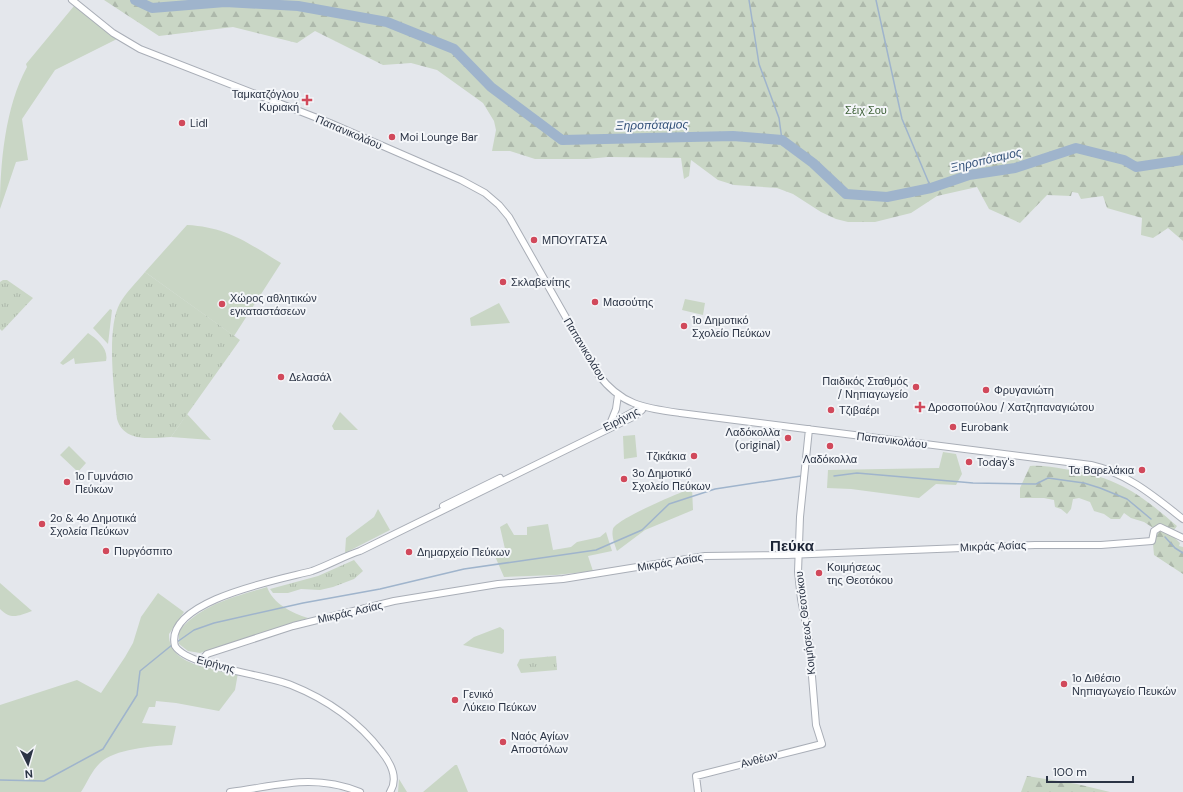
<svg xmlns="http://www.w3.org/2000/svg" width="1183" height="792" viewBox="0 0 1183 792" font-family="'DM Sans',sans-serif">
  <defs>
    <pattern id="forest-firs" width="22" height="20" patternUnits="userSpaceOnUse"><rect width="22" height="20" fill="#c9d6c5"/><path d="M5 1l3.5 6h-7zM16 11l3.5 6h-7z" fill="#adb8ab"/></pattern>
    <pattern id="park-tufts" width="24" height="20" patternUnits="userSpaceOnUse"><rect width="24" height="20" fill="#c9d6c5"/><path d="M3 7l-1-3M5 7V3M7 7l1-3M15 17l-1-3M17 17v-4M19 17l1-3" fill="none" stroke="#adb8ab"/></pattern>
  </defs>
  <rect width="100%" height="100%" fill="#e4e7ec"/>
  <!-- green -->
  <path fill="#c9d6c5" d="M74,6L117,39L55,70L22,119L28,160L16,162L0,209C0,164 5,107 27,67L26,64Z
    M187,225C227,227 248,243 281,263L234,336L145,272Z
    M685,299L705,303L703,315L682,310Z
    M499,303L510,323L471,326L470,318Z
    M110,309L112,310L108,344L93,328Z
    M88,333C97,339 109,349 106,361L75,364L74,358L63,365L60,363Z
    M340,412L358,430H334L332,426Z
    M187,414L211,440L171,437Z
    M635,435L637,457L624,459L623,436Z
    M69,446L86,463L78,472L60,455Z
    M943,452L956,454L962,474L956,485L936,484L919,498L851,489L827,488L828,470L939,468Z
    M692,488L693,510L645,530L617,551C615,545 611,536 613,529C616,519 679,493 692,488Z
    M378,509L390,530L345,553L346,538L374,517Z
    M507,523L514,535H527V527L548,524L553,550L571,547L577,542L600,537L606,532L612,551L588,556L593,571L556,575L504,577L494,554L505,549L500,527Z
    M0,583L32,611C18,616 11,620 0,609Z
    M267,587C273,604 292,613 308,618L200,653L188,651L179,644V632L181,629C202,604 237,596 267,587Z
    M158,593L184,612L169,634C168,666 215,669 238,673L235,690L219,711L176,703L156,701L155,707H149L142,723L176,726L172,745C152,746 114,749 100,763C92,770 87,783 81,792H0V705L77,680L101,693L125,657L133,643L141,617Z
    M500,627L504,630V652L502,654L463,645L474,637Z
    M455,765H457L468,792H423Z
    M399,779L407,792H398Z"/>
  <!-- forest -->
  <path fill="url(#forest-firs)" d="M104,0H1183V241L1168,228L1153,238L1141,235L1142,218L1107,208L1103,196L1081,199L1078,193L1072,192L1071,196L1047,195L1020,223L989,209L977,187L937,196L911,213L875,222H848L836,219L821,212L793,194L777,188L734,185L718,180L691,160L689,176L684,179L681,158L608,157L587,159H535L510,151H492L496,130L494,121L483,103L437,70L411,63L383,65L315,31L297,43L233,27L159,36Z
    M1030,466C1041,465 1053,467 1064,469C1115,476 1139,493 1177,526L1171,534L1180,543L1179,546L1183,547V574L1154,555L1153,544L1158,531L1144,522L1131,518L1124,513L1120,519H1111L1104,514L1094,511L1090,502L1079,498L1073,499L1071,509L1067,514L1061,509L1055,507L1054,500L1044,498H1020V488Z
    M1027,776L1077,784L1110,792H1021Z"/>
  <!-- park -->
  <path fill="url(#park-tufts)" d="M145,272L240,340L171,437C152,438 124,443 117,419C114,391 106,328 120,303C126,292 137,282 145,272Z
    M3,280H7L33,298L2,331L0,329V282Z
    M354,560L363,571L354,579L333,587L320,590L301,589L288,593H273L270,589L318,576Z
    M556,656L557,670L521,673L517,665L520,659Z"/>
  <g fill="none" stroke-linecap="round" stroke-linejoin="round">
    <!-- stream -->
    <path stroke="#9fb4cc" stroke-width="1.5" d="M749,0L759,64L779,118L782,140
      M876,0L902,119L931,188
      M834,476L857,473L973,483L1036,484L1048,478L1084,483L1100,488L1127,499L1151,519
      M1165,537L1175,548L1183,553
      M177,642L194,630L214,623L303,603L380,589L464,569L596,550L642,530L669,504L715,489L801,476
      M0,780L44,781L103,749L137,695L140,671L172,645"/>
    <!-- river -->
    <path stroke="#9fb4cc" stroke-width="10" d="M135,0L152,8L225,2L298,6L387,22L454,49L491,87L562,140L733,136L782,140L813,163L846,194L887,197L931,188L969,175L1015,168L1076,148L1124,160L1136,167L1183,160"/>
    <!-- secondary casing -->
    <g stroke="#a9aeb7" stroke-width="8">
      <path id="secondary" d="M72,0L113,33L140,49L330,123L461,180L485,193L499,205L509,217L598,374C621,405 644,408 680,413L1091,465C1127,473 1155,497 1183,519
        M610,424L616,409L618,395
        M609,425L642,407
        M443,506L500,478
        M200,662L207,654L293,626L394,601L498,584L563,579L705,556L787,555L1035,545H1101L1152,541L1154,531L1160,527L1183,538
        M230,792C278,786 312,773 360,792
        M390,792C399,778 390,762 381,751C358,721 326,699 291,685C265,674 188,667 175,646C163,600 283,579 312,571C329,565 344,556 360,551L635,416L642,410V407
        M698,792L696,776L822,744L816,725L809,640L801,599L798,572L800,517L809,429"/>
    </g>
    <!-- secondary -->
    <use href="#secondary" stroke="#fff" stroke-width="6"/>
  </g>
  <!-- markers -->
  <g fill="#d1495b" stroke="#f4f6f9" stroke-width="1.5">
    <path d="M305 94h4v4h4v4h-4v4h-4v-4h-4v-4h4z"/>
    <circle cx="182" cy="123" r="4"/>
    <circle cx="392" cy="137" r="4"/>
    <circle cx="534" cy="240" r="4"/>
    <circle cx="503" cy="282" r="4"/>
    <circle cx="595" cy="302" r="4"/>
    <circle cx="222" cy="304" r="4"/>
    <circle cx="684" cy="326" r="4"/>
    <circle cx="281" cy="377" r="4"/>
    <circle cx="916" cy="387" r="4"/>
    <circle cx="986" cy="390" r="4"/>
    <path d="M918 401h4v4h4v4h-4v4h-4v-4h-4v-4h4z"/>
    <circle cx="831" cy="410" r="4"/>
    <circle cx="953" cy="427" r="4"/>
    <circle cx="788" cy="438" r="4"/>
    <circle cx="830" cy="446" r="4"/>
    <circle cx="694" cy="456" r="4"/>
    <circle cx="969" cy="462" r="4"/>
    <circle cx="1142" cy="470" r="4"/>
    <circle cx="624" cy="479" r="4"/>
    <circle cx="67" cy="482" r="4"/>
    <circle cx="42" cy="524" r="4"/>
    <circle cx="106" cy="551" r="4"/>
    <circle cx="409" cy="552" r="4"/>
    <circle cx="819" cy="573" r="4"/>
    <circle cx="1064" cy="684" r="4"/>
    <circle cx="455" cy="700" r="4"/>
    <circle cx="503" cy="742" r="4"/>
  </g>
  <g text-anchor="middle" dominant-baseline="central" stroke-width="4" stroke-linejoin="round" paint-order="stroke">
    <!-- poi labels -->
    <g font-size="11" fill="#2b3445" stroke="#f4f6f9" text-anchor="start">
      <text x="299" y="94" text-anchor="end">Ταμκατζόγλου<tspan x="299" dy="13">Κυριακή</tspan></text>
      <text x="190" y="123">Lidl</text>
      <text x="400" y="137">Moi Lounge Bar</text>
      <text x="542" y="240">ΜΠΟΥΓΑΤΣΑ</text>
      <text x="511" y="282">Σκλαβενίτης</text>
      <text x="230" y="298">Χώρος αθλητικών<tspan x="230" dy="13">εγκαταστάσεων</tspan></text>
      <text x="603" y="302">Μασούτης</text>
      <text x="692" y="320">1ο Δημοτικό<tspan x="692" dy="13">Σχολείο Πεύκων</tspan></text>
      <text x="289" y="377">Δελασάλ</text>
      <text x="908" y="381" text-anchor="end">Παιδικός Σταθμός<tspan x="908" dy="13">/ Νηπιαγωγείο</tspan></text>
      <text x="994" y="390">Φρυγανιώτη</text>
      <text x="928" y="407">Δροσοπούλου / Χατζηπαναγιώτου</text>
      <text x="839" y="410">Τζιβαέρι</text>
      <text x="961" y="427">Eurobank</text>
      <text x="780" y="432" text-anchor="end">Λαδόκολλα<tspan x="780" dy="13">(original)</tspan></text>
      <text x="686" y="456" text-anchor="end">Τζικάκια</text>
      <text x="830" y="459" text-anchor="middle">Λαδόκολλα</text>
      <text x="977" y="462">Today's</text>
      <text x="1134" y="470" text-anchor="end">Τα Βαρελάκια</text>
      <text x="632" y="473">3ο Δημοτικό<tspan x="632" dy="13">Σχολείο Πεύκων</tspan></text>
      <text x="75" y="476">1ο Γυμνάσιο<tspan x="75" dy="13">Πεύκων</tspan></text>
      <text x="50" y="518">2ο &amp; 4ο Δημοτικά<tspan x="50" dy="13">Σχολεία Πεύκων</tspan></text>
      <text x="114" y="551">Πυργόσπιτο</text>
      <text x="417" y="552">Δημαρχείο Πεύκων</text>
      <text x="827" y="567">Κοιμήσεως<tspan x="827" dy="13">της Θεοτόκου</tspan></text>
      <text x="1072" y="678">1ο Διθέσιο<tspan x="1072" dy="13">Νηπιαγωγείο Πευκών</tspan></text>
      <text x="463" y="694">Γενικό<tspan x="463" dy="13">Λύκειο Πεύκων</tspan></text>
      <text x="511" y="736">Ναός Αγίων<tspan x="511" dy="13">Αποστόλων</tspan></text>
    </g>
    <!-- park labels -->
    <g font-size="11" fill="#3f6138" stroke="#f4f6f9">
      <text x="866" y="110">Σέιχ Σου</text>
    </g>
    <!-- street labels -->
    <g font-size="11" fill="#2b3445" stroke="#f4f6f9">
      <text transform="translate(349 132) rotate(23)">Παπανικολάου</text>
      <text transform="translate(585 349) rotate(59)">Παπανικολάου</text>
      <text transform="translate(621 419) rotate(-27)">Ειρήνης</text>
      <text transform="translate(892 440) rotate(7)">Παπανικολάου</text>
      <text transform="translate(993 546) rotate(-2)">Μικράς Ασίας</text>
      <text transform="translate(670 562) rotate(-9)">Μικράς Ασίας</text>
      <text transform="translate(350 612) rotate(-13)">Μικράς Ασίας</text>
      <text transform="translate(805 623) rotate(-97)">Κοιμήσεως Θεοτόκου</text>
      <text transform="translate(216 664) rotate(15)">Ειρήνης</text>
      <text transform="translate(759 759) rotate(-15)">Ανθέων</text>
    </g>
    <!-- water labels -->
    <g font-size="12" font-style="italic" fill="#34527a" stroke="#f4f6f9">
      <text transform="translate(652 125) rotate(-1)">Ξηροπόταμος</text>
      <text transform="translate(986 160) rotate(-13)">Ξηροπόταμος</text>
    </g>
    <!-- district labels -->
    <g font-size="15" font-weight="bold" fill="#1d2536" stroke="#f4f6f9">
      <text x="792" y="546">Πεύκα</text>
    </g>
  </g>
  <!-- north arrow -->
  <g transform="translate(28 764) rotate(175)" stroke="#f4f6f9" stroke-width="3" paint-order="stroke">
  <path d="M0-3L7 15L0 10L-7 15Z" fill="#2b3445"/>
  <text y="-6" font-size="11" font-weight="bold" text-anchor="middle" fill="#2b3445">N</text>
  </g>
  <!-- scale -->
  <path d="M1047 776v6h86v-6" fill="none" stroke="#2b3445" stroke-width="2"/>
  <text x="1053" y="776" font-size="12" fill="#2b3445" stroke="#f4f6f9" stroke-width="3" paint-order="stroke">100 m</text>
</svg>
